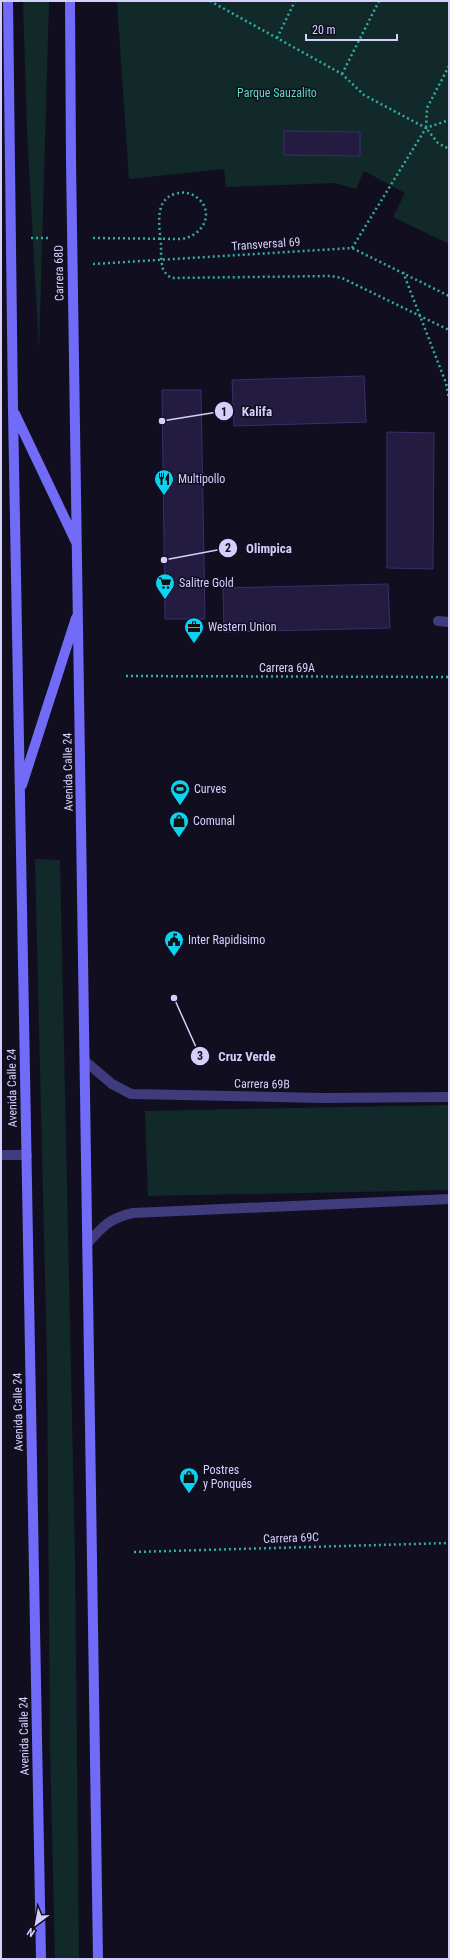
<svg xmlns="http://www.w3.org/2000/svg" width="450" height="1960" viewBox="0 0 450 1960" font-family="'Roboto Condensed',sans-serif">
  <rect width="100%" height="100%" fill="#110e20"/>
  <!-- green -->
  <path fill="#112a29" d="M23,1H49L39,352L27,129Z
    M117,1H449V244L393,217L405,193L364,171L356,189L335,183L226,187L224,169L129,179Z
    M35,859L60,860L75,1558L79,1959H55L50,1747L47,1361Z
    M449,1105V1190L148,1196L145,1111Z"/>
  <!-- building -->
  <path fill="#231b40" stroke="#3b2e6b" d="M284,131L360,132V156L284,155Z
    M364,376L366,422L234,426L232,380Z
    M162,390H201L205,619H165Z
    M387,432L434,433L433,569L387,568Z
    M388,584L390,628L224,632L223,588Z"/>
  <g fill="none" stroke-linecap="round" stroke-linejoin="round">
    <!-- path -->
    <path stroke="#33ada8" stroke-width="2.5" stroke-dasharray="2 3" stroke-linecap="butt" d="M210,1L342,74L364,95L426,128
      M277,38L295,1
      M449,66L427,108L426,128L438,143L449,149
      M342,74L379,1
      M31,238H50
      M93,238L180,239C205,237 217,208 193,195C187,192 181,192 175,194C153,200 160,228 161,245C161,253 161,262 163,269C165,273 168,276 172,278L331,276L342,278L449,330
      M352,248L426,128L449,120
      M93,264L352,248L449,296
      M403,272L446,383L449,399
      M126,676L449,677
      M134,1552L449,1543"/>
    <!-- service -->
    <path stroke="#3f3b7d" stroke-width="10" d="M438,621L449,622"/>
    <!-- minor -->
    <path stroke="#3f3b7d" stroke-width="10" d="M85,1061L112,1084L131,1094L323,1098L449,1097
      M1,1155H27
      M87,1244C103,1226 110,1218 133,1213L449,1199"/>
    <!-- secondary -->
    <path stroke="#716bf8" stroke-width="10" d="M8,1L13,410L41,1959
      M70,1L71,161L98,1959
      M15,414L76,542
      M22,785L76,618"/>
  </g>
  <!-- icons -->
  <defs>
    <g id="restaurant-pin" transform="scale(1)"><path d="M0 17L-7.5 6A9.5 9.5 0 1 1 7.5 6Z" fill="#0bd2ee" stroke="#110e20"/><path d="M-5-6h1v4h1v-4h1v4h1v-4h1v5L-1.5 .5V6h-2V.5L-5-1ZM5-6V6H3V1.5H1.5Q1.5-4 5-6Z" fill="#111"/></g>
    <g id="supermarket-pin" transform="scale(1)"><path d="M0 17L-7.5 6A9.5 9.5 0 1 1 7.5 6Z" fill="#0bd2ee" stroke="#110e20"/><path d="M-6-5.5h2.5l.6 2H6L4.5 2H-2.5L-4.4-4H-6ZM-1.5 3.2a1.3 1.3 0 1 0 .1 0ZM3 3.2a1.3 1.3 0 1 0 .1 0Z" fill="#111"/></g>
    <g id="office-pin" transform="scale(1)"><path d="M0 17L-7.5 6A9.5 9.5 0 1 1 7.5 6Z" fill="#0bd2ee" stroke="#110e20"/><path d="M-6-3h4V-5.5h4V-3h4V5H-6ZM-1-4.5V-3h2v-1.5ZM-6 0V1H6V0Z" fill="#111"/></g>
    <g id="stadium-pin" transform="scale(1)"><path d="M0 17L-7.5 6A9.5 9.5 0 1 1 7.5 6Z" fill="#0bd2ee" stroke="#110e20"/><path d="M0-5a6.5 5 0 1 0 0 10a6.5 5 0 1 0 0-10ZM-3.5-1.8h7v3.6h-7Z" fill="#111"/></g>
    <g id="shop-pin" transform="scale(1)"><path d="M0 17L-7.5 6A9.5 9.5 0 1 1 7.5 6Z" fill="#0bd2ee" stroke="#110e20"/><path d="M-5-2.5h2.3a2.7 3.5 0 0 1 5.4 0H5L5.5 6h-11ZM-1.5-2.5h3a1.5 2.3 0 0 0-3 0Z" fill="#111"/></g>
    <g id="civic-pin" transform="scale(1)"><path d="M0 17L-7.5 6A9.5 9.5 0 1 1 7.5 6Z" fill="#0bd2ee" stroke="#110e20"/><path d="M-.6-6.5H3V-4.5H.6V-3L4-1V1h2V6H-6V1h2V-1L-.6-3ZM-1.2 2.5V6h2.4V2.5Z" fill="#111"/></g>
  </defs>
  <g fill-rule="evenodd">
    <use href="#restaurant-pin" x="164" y="479"/>
    <use href="#supermarket-pin" x="165" y="583"/>
    <use href="#office-pin" x="194" y="627"/>
    <use href="#stadium-pin" x="180" y="789"/>
    <use href="#shop-pin" x="179" y="821"/>
    <use href="#civic-pin" x="174" y="940"/>
    <use href="#shop-pin" x="189" y="1477"/>
  </g>
  <g text-anchor="middle" dominant-baseline="central" stroke-width="3" stroke-linejoin="round" paint-order="stroke">
    <!-- park labels -->
    <g font-size="12" fill="#5fd9bd" stroke="#110e20">
      <text x="277" y="93">Parque Sauzalito</text>
    </g>
    <!-- street labels -->
    <g font-size="12" fill="#d5cffd" stroke="#110e20">
      <text transform="translate(266 244) rotate(-4)">Transversal 69</text>
      <text transform="translate(59 273) rotate(-91)">Carrera 68D</text>
      <text x="287" y="668">Carrera 69A</text>
      <text transform="translate(68 772) rotate(-91)">Avenida Calle 24</text>
      <text transform="translate(262 1084) rotate(1)">Carrera 69B</text>
      <text transform="translate(12 1088) rotate(-91)">Avenida Calle 24</text>
      <text transform="translate(18 1412) rotate(-91)">Avenida Calle 24</text>
      <text transform="translate(291 1538) rotate(-2)">Carrera 69C</text>
      <text transform="translate(24 1736) rotate(-91)">Avenida Calle 24</text>
    </g>
    <!-- poi labels -->
    <g font-size="12" fill="#d5cffd" stroke="#110e20" text-anchor="start">
      <text x="178" y="479">Multipollo</text>
      <text x="179" y="583">Salitre Gold</text>
      <text x="208" y="627">Western Union</text>
      <text x="194" y="789">Curves</text>
      <text x="193" y="821">Comunal</text>
      <text x="188" y="940">Inter Rapidisimo</text>
      <text x="203" y="1470">Postres<tspan x="203" dy="14">y Ponqués</tspan></text>
    </g>
  </g>
  <!-- callouts -->
  <path fill="none" stroke="#d5cffd" stroke-width="1.5" d="M162 421L224 411M164 560L228 548M174 998L200 1056"/>
  <g fill="#d5cffd" stroke="#110e20" stroke-width="1.5">
    <circle cx="162" cy="421" r="4"/>
    <circle cx="164" cy="560" r="4"/>
    <circle cx="174" cy="998" r="4"/>
    <circle cx="224" cy="411" r="10"/>
    <circle cx="228" cy="548" r="10"/>
    <circle cx="200" cy="1056" r="10"/>
  </g>
  <g font-size="12" text-anchor="middle" font-weight="bold" fill="#111">
    <text x="224" y="416">1</text>
    <text x="228" y="552">2</text>
    <text x="200" y="1060">3</text>
  </g>
  <g font-size="13" text-anchor="middle" font-weight="bold" fill="#d5cffd" stroke="#110e20" stroke-width="3" stroke-linejoin="round" paint-order="stroke">
    <text x="257" y="416">Kalifa</text>
    <text x="269" y="553">Olimpica</text>
    <text x="247" y="1061">Cruz Verde</text>
  </g>
  <!-- border -->
  <rect width="450" height="1960" fill="none" stroke="#d5cffd" stroke-width="4"/>
  <!-- north arrow -->
  <g transform="translate(36 1924) rotate(212)" stroke="#110e20" stroke-width="3" paint-order="stroke">
  <path d="M0-3L7 15L0 10L-7 15Z" fill="#d5cffd"/>
  <text y="-6" font-size="11" font-weight="bold" text-anchor="middle" fill="#d5cffd">N</text>
  </g>
  <!-- scale -->
  <path d="M306 34v6h91v-6" fill="none" stroke="#d5cffd" stroke-width="2"/>
  <text x="312" y="34" font-size="12" fill="#d5cffd" stroke="#110e20" stroke-width="3" paint-order="stroke">20 m</text>
</svg>
